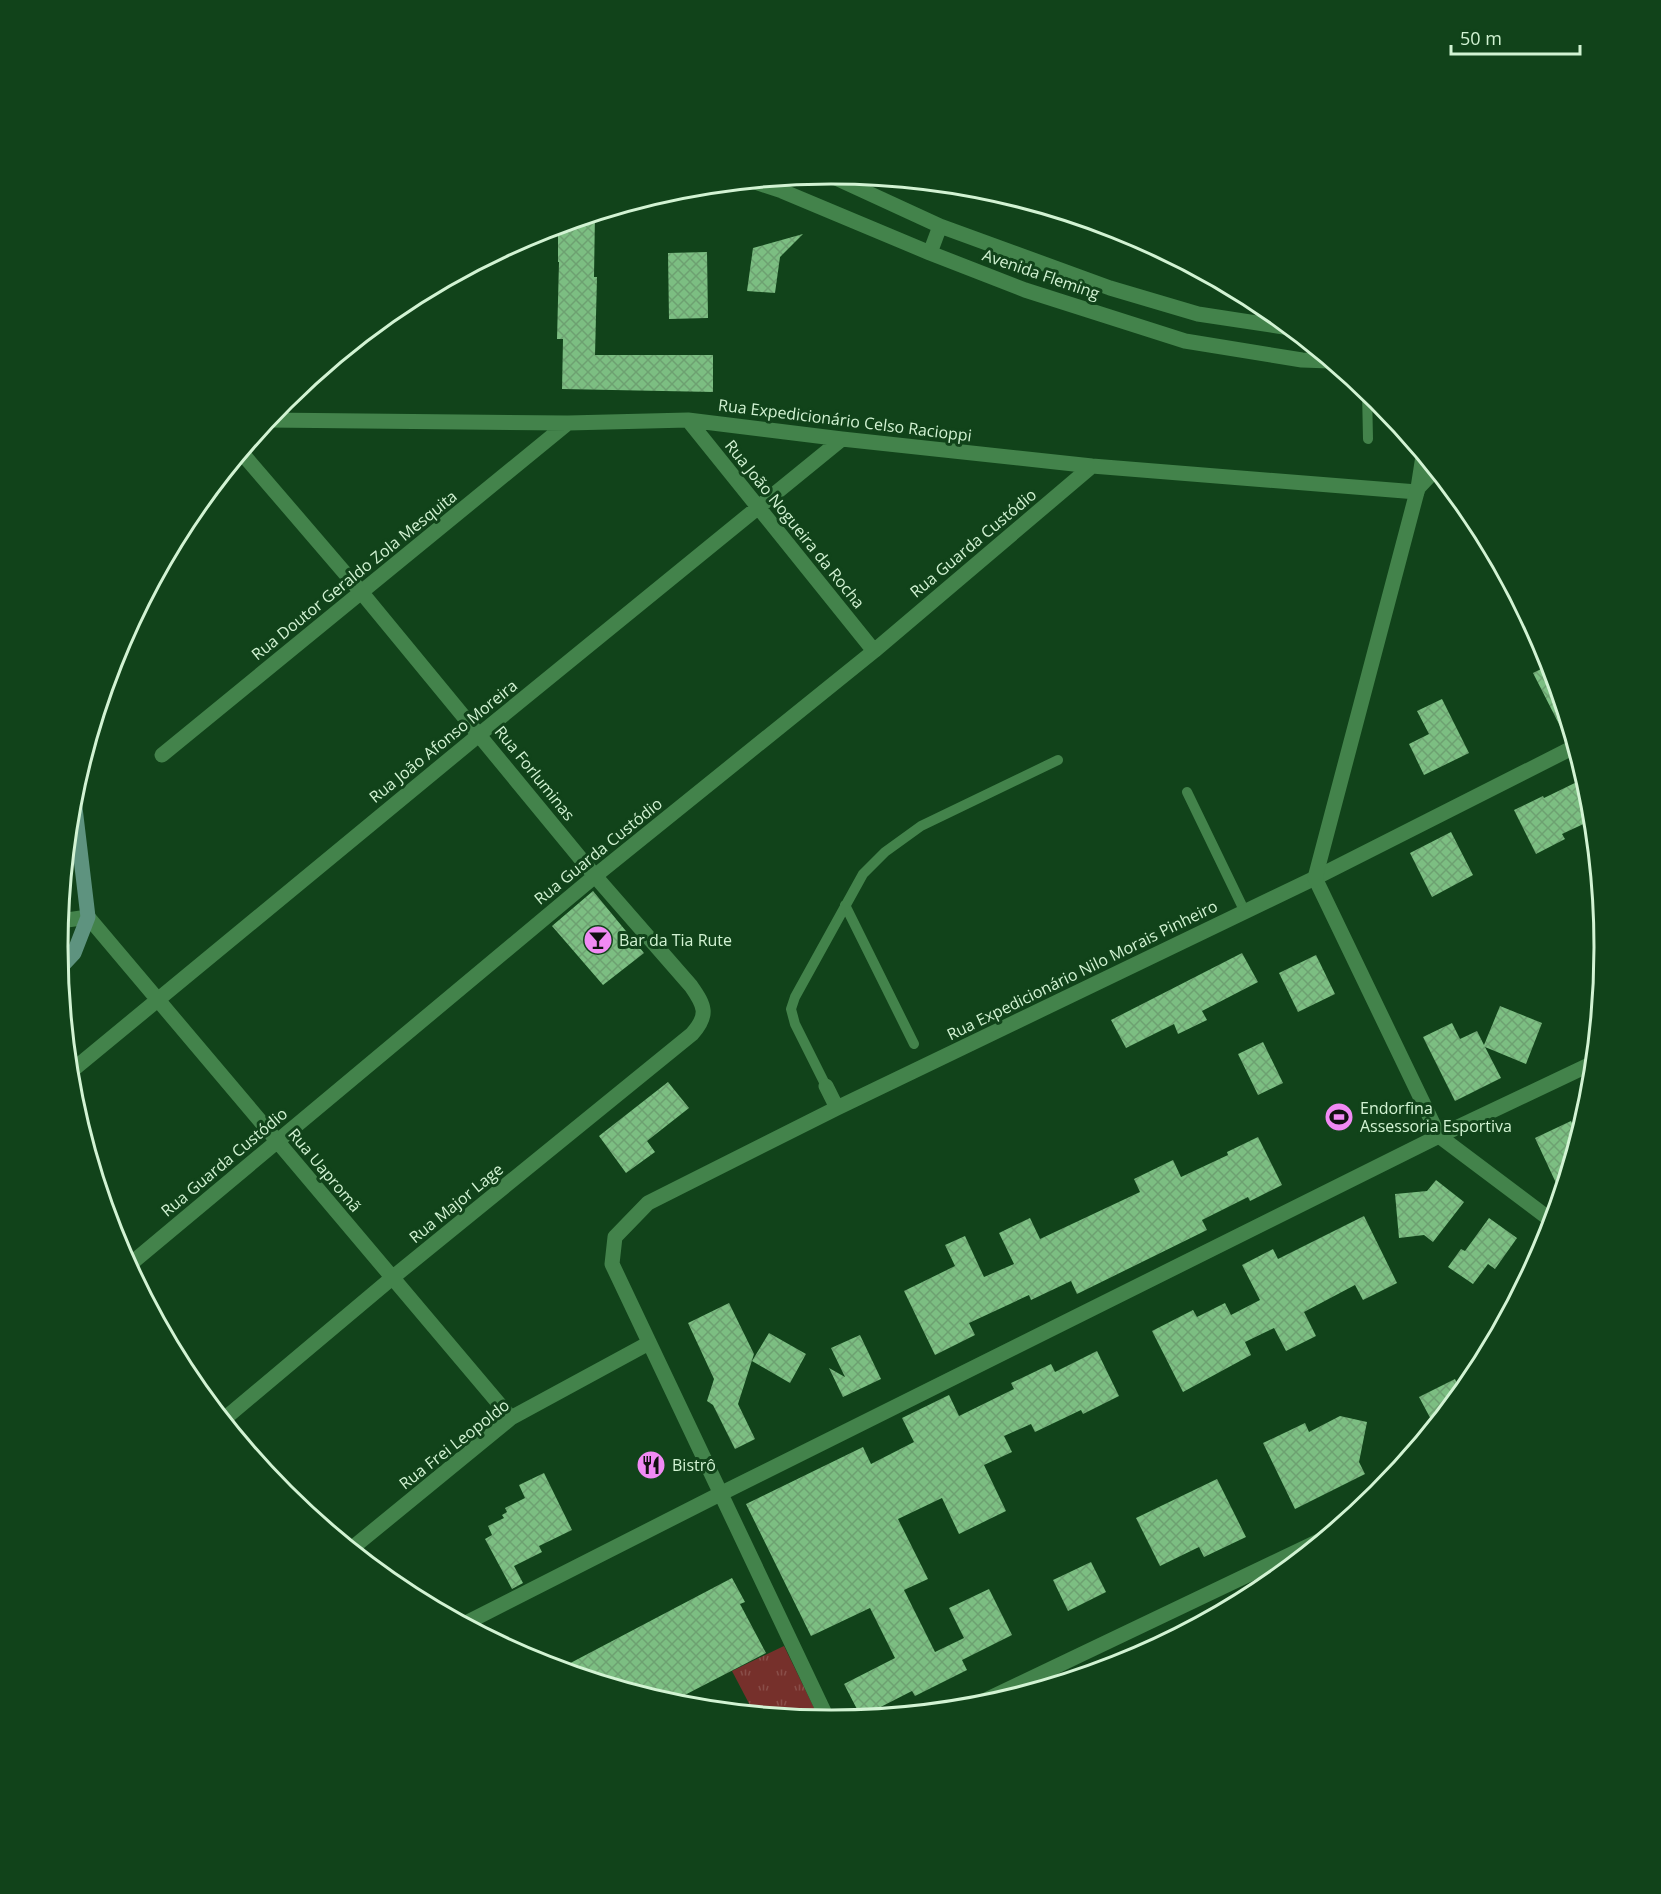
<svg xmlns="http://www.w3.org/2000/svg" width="1661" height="1894" viewBox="0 0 1661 1894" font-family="'Open Sans',sans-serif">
  <defs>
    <pattern id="park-tufts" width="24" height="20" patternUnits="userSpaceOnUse" patternTransform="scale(1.5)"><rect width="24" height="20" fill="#76302b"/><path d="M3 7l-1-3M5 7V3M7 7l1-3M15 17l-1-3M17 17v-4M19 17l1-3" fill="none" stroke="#894e49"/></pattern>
    <pattern id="building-cross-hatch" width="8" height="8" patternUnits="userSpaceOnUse" patternTransform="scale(1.5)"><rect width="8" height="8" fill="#7cbe82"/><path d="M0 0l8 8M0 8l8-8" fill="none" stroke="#6da171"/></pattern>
  </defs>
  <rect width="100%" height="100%" fill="#11431a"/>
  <!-- park -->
  <path fill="url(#park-tufts)" d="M784,1646L820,1720L754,1713L732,1671Z"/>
  <!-- garden -->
  <path fill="#76302b" d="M1272,1581L1260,1590L1126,1662L1071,1679Z"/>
  <!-- building -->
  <path fill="url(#building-cross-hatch)" d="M595,214L594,277H597L595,355H713V392L562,389L563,339H557L559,262H558V225Z
    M803,234L780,257L775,293L747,291L753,248Z
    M707,252L708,318L669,319L668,253Z
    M1549,665L1568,725L1561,728L1533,673Z
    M1442,699L1469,753L1424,775L1409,744L1429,734L1417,711Z
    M1583,779L1589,796L1592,820L1562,834L1565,839L1536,854L1514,810L1543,796L1544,798Z
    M1451,832L1473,875L1432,897L1410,853Z
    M593,891L644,953L603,985L552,926Z
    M1242,953L1258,982L1202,1011L1207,1020L1178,1034L1174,1024L1126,1048L1111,1020Z
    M1316,955L1335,994L1298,1012L1279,973Z
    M1500,1006L1542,1023L1526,1064L1485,1047L1501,1078L1455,1101L1423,1037L1452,1023L1460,1039L1477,1031L1484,1045Z
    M1263,1042L1283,1083L1258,1095L1238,1054Z
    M668,1082L689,1108L647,1141L655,1152L626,1173L599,1136Z
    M1571,1121L1578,1136L1565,1178L1556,1183L1535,1138Z
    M1258,1137L1282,1185L1250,1201L1248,1197L1202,1220L1207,1230L1077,1294L1071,1281L1031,1300L1029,1295L969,1323L975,1335L935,1355L904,1291L955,1266L945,1245L965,1236L984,1277L1014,1264L999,1233L1030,1218L1040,1239L1140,1192L1134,1179L1173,1160L1181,1177L1228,1155L1227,1152Z
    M1436,1180L1464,1202L1433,1242L1424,1235L1399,1238L1395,1194L1427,1191Z
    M1364,1216L1397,1283L1363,1300L1355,1285L1304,1312L1316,1336L1286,1351L1274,1328L1245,1342L1251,1355L1183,1392L1152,1331L1193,1310L1197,1317L1225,1303L1231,1315L1260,1300L1242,1265L1273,1249L1278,1259Z
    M1489,1218L1517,1238L1495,1269L1488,1264L1473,1284L1448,1267L1461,1249L1465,1251Z
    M729,1303L754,1354L738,1404L755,1439L735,1449L713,1405L707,1401L714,1379L688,1323Z
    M769,1333L806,1354L790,1383L752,1361Z
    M860,1335L881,1379L843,1397L829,1368L845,1377L831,1348Z
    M1097,1351L1119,1396L1083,1414L1081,1410L1035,1432L1031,1424L1004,1436L1012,1452L984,1465L1006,1511L959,1534L942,1498L898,1519L928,1579L904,1590L935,1652L964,1638L949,1608L989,1589L1012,1635L962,1660L967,1670L915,1696L912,1691L861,1717L844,1684L895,1658L870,1608L811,1636L746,1504L863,1447L871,1464L914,1442L902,1418L949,1395L959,1416L1014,1389L1011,1383L1051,1364L1055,1372Z
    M1455,1379L1461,1392L1434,1425L1419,1397Z
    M1340,1416L1367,1422L1359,1462L1365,1474L1295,1509L1263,1443L1305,1423L1309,1432Z
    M544,1473L572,1530L539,1546L542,1552L514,1566L523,1583L512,1589L485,1539L492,1535L488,1526L504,1518L502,1515L507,1512L505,1508L525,1498L519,1485Z
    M1217,1479L1246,1537L1204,1557L1199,1547L1160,1566L1136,1518Z
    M1091,1562L1106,1592L1068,1611L1053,1580Z
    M732,1578L745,1602L740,1604L766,1653L679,1698L670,1703L608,1684L603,1676L595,1680L559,1669Z"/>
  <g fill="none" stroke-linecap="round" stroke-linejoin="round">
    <!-- service -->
    <path stroke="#43834b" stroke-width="10" d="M1367,391L1368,439
      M1187,792L1245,912
      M845,905L914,1044
      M826,1086L795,1024L791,1009L795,997L863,874L885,852L921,826L1058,760"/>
    <!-- minor -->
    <path stroke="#43834b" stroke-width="15" d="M267,420L568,423L688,420L842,439L1092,466L1417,492
      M688,420L874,651
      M162,755L568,423
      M60,921L88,917L511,1418
      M69,1073L480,734L842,439
      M826,1086L837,1108
      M128,1266L595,876L874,651L1092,466
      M223,1420L392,1278L692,1034C709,1015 705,1006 691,986L595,876L362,593L241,452
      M351,1549L511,1418L649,1343
      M464,1624L722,1493L1439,1136L1593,1063
      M971,1707L1323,1539
      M828,1720L612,1264L615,1237L648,1203L837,1108L1315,878L1574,747"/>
    <!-- tertiary -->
    <path stroke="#43834b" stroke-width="15" d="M827,174L940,226L1110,288L1198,314L1290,328
      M752,181L782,191L930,253L1025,290L1185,341L1302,360L1330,361
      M930,253L940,226
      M1423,456L1418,488L1315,878L1439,1136L1552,1221
      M1418,488L1435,470"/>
    <!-- secondary -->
    <path stroke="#5e937f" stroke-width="15" d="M59,969L74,953L88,917L73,791"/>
  </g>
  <!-- icons -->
  <defs>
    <g id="bar-disc" transform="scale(1.5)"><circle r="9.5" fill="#f18af4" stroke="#11431a"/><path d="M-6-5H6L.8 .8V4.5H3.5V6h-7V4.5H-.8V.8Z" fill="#111"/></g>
    <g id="stadium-disc" transform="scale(1.5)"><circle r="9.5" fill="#f18af4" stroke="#11431a"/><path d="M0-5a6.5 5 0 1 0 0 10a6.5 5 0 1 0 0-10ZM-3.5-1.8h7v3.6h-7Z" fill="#111"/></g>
    <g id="restaurant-disc" transform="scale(1.5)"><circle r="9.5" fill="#f18af4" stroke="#11431a"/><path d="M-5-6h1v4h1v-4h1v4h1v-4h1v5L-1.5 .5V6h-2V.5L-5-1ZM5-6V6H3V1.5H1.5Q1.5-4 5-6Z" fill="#111"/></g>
  </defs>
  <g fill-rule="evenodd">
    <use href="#bar-disc" x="598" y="940"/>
    <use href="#stadium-disc" x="1339" y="1117"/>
    <use href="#restaurant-disc" x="651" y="1465"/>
  </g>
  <g text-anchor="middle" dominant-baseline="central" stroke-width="6" stroke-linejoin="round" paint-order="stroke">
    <!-- street labels -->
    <g font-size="16" fill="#d2f3d3" stroke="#11431a">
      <text transform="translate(1041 274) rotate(19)">Avenida Fleming</text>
      <text transform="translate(845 420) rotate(7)">Rua Expedicionário Celso Racioppi</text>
      <text transform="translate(795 524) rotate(51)">Rua João Nogueira da Rocha</text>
      <text transform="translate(973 543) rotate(-40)">Rua Guarda Custódio</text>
      <text transform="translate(354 575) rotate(-39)">Rua Doutor Geraldo Zola Mesquita</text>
      <text transform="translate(443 741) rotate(-39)">Rua João Afonso Moreira</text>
      <text transform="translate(535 773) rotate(51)">Rua Forluminas</text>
      <text transform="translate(598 851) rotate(-39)">Rua Guarda Custódio</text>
      <text transform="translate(1082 970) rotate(-26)">Rua Expedicionário Nilo Morais Pinheiro</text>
      <text transform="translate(224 1162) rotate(-40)">Rua Guarda Custódio</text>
      <text transform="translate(325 1170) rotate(50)">Rua Uapromã</text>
      <text transform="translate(456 1203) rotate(-39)">Rua Major Lage</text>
      <text transform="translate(454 1444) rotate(-38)">Rua Frei Leopoldo</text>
    </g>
    <!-- poi labels -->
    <g font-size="16" fill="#d2f3d3" stroke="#11431a" text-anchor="start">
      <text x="619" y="940">Bar da Tia Rute</text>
      <text x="1360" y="1108">Endorfina<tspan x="1360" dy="18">Assessoria Esportiva</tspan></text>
      <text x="672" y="1465">Bistrô</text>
    </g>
  </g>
  <!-- crop -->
  <path d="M0 0H1661V1894H0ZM68 947a763 763 0 1 1 1526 0a763 763 0 1 1-1526 0Z" fill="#11431a" fill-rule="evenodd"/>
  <path fill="none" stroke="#d2f3d3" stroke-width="3" d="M68 947a763 763 0 1 1 1526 0a763 763 0 1 1-1526 0Z"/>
  <!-- scale -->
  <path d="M1451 45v9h129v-9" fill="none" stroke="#d2f3d3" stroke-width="3"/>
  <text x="1460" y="45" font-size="18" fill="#d2f3d3" stroke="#11431a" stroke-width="4.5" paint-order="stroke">50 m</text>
</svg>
